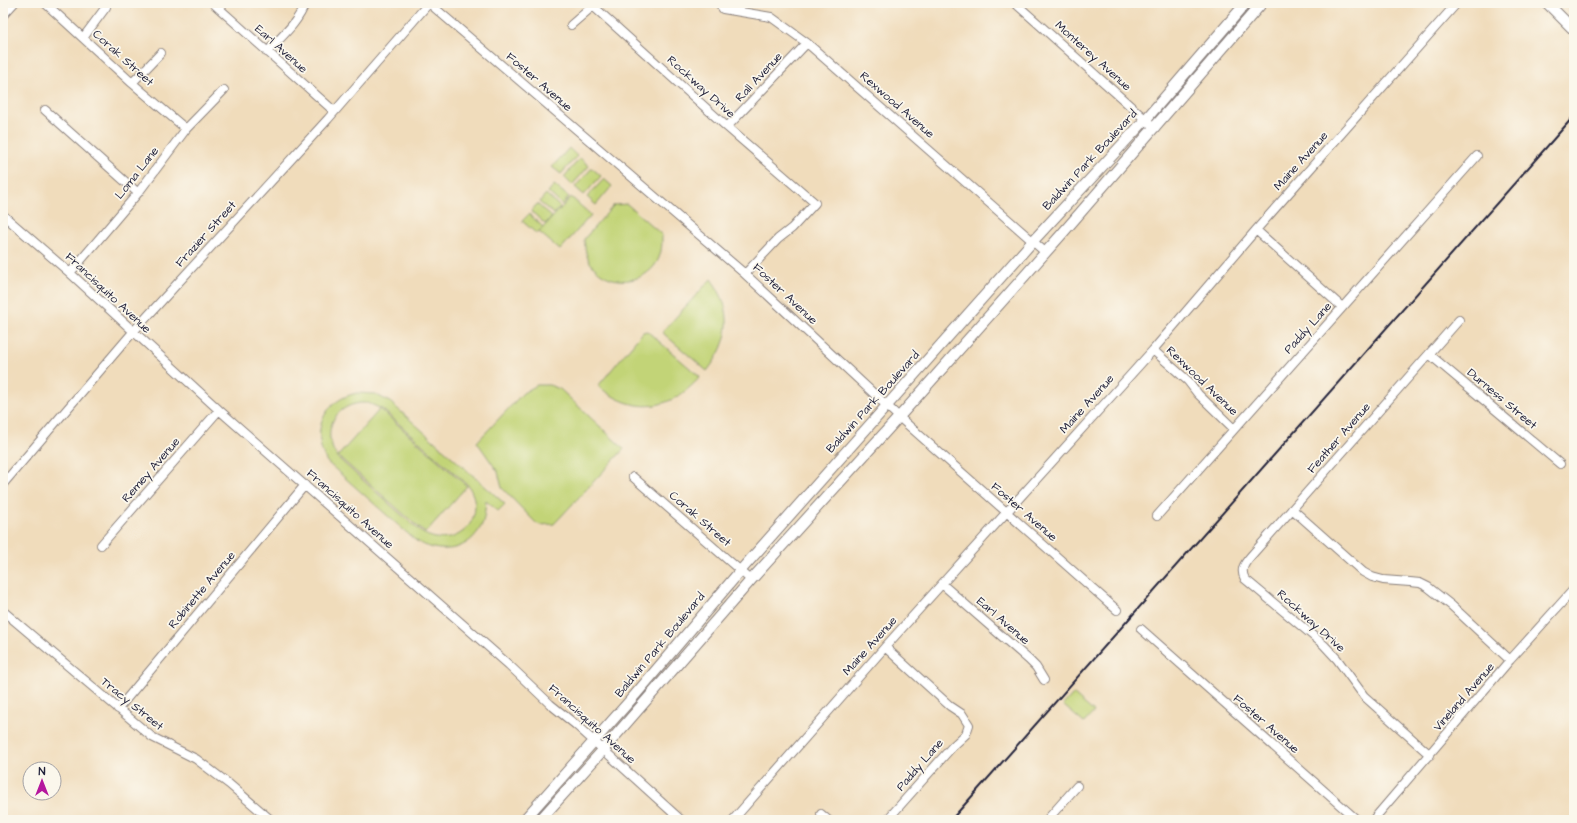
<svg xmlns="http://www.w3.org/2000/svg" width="1577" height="823" viewBox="0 0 1577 823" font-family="'Architects Daughter',sans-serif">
  <rect width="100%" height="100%" fill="#fbf7ec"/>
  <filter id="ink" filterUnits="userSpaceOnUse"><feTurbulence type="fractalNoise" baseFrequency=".025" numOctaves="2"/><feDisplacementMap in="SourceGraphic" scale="8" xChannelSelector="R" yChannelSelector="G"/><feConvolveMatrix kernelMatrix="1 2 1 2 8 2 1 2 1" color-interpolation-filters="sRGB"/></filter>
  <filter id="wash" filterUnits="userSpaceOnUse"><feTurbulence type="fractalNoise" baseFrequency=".012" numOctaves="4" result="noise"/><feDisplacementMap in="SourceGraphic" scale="16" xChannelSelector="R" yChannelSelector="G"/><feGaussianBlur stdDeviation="0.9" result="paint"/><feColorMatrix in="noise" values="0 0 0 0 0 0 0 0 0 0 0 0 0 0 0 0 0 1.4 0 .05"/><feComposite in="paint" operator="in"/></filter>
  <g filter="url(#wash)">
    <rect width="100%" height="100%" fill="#f0dcbb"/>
    <!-- green -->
    <path fill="#c2d477" stroke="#727b59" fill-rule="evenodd" d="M569,148L577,156L561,174L552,167Z
      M580,158L589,166L572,185L564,177Z
      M592,168L601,176L584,195L575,187Z
      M604,179L612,186L596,205L587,197Z
      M554,185L569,197L562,205L548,192Z
      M546,194L560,207L554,214L539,202Z
      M571,197L591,215L560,250L539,232Z
      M537,204L552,217L545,224L531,211Z
      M627,204L662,235C662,244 662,253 657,262C643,285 609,287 592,265C586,258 585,248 584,239L614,205Z
      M529,214L543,227L537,234L522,221Z
      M711,279C735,311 731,341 707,371L664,334L663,331Z
      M647,331L700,377C669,412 634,415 598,386L643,332Z
      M537,385H549L560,389L624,449L554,524L540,525L536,523L502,488L498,472L477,442L523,393Z
      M357,393L375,394L390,402L505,504L498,511L486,501C485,508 485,515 483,522C471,552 439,556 415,540L327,462C310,432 323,400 357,393ZM360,403H368L382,409L467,484C491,517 456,554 421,532L339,459C321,437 330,407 360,403Z
      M380,409L467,486L425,533L338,456Z
      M1073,694L1094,712L1084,723L1063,705Z"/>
  </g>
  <g filter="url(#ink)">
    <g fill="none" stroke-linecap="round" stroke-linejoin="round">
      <!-- minor casing -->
      <g stroke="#897f7b" stroke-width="10">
        <path id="minor" d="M45,3L132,83L186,129
          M213,3L334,111
          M429,3L745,274L899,417L1117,610
          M719,3L723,9L771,17L807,43L1045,252
          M1015,3L1155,128
          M3,15L14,3
          M571,25L593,6L727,127L815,203L792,228L778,239L745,274
          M83,38L106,7
          M267,52C280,38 299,22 305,3
          M132,83L161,53
          M45,110L138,193
          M727,127L807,43
          M3,215L70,273L219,410L509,665L550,704L576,725L681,820
          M1256,230L1342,307
          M70,273L138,193L186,129L224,90
          M1153,350L1188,381L1198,394L1234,429
          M1429,354L1560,464
          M633,477L751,580
          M3,484L133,332L328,119L429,3
          M1292,509L1363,572L1372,577L1383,580L1410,582L1420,583L1428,587L1452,606L1510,660
          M1157,516L1477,156
          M101,545L219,410
          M942,584L1029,660L1036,667L1044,680
          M3,611L152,737L196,759L229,784L271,820
          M1141,629L1357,820
          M885,647L950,706L962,714L969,725L966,734L952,747L887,820
          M118,709L305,485
          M1430,755L1364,696L1337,659L1324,645L1245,579C1240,570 1244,564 1250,557L1459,320
          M821,814L828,820
          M733,820L885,647L1153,350L1256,230L1457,3
          M1047,820L1077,786
          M1373,820L1510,660L1574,589"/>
      </g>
      <!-- major casing -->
      <g stroke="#897f7b" stroke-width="12">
        <path id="major" d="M1547,3L1574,30
          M524,820L635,695L741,570L1033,241L1146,119L1246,3
          M540,820L603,750L751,580L899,417L1061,235L1262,3"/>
      </g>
      <!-- minor -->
      <use href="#minor" stroke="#fff" stroke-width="8"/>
      <!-- major -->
      <use href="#major" stroke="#fff" stroke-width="10"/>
      <!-- rail -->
      <path stroke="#22223b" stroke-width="2" d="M951,820L1574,116"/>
    </g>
  </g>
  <g text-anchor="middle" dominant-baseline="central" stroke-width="3.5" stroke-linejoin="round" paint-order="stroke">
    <!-- street labels -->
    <g font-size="12" fill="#22223b" stroke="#fbf7ec">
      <text transform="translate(281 49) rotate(42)">Earl Avenue</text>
      <text transform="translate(1093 56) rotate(42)">Monterey Avenue</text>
      <text transform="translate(123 58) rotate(42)">Corak Street</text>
      <text transform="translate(759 77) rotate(-47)">Rall Avenue</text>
      <text transform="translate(539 82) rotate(41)">Foster Avenue</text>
      <text transform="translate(701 87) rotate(42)">Rockway Drive</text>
      <text transform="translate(897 105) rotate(41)">Rexwood Avenue</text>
      <text transform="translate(1090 160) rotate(-47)">Baldwin Park Boulevard</text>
      <text transform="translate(1301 161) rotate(-48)">Maine Avenue</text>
      <text transform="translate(137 173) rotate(-52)">Loma Lane</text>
      <text transform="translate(206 234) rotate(-48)">Frazier Street</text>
      <text transform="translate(108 293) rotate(43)">Francisquito Avenue</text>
      <text transform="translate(785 294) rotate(43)">Foster Avenue</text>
      <text transform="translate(1308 328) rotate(-48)">Paddy Lane</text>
      <text transform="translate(1202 381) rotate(44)">Rexwood Avenue</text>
      <text transform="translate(1502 399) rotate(40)">Durness Street</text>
      <text transform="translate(873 402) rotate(-48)">Baldwin Park Boulevard</text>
      <text transform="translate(1087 404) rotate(-48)">Maine Avenue</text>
      <text transform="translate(1339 438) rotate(-49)">Feather Avenue</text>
      <text transform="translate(151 470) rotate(-49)">Remey Avenue</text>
      <text transform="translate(350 509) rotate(42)">Francisquito Avenue</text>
      <text transform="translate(1024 512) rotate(41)">Foster Avenue</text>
      <text transform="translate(700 519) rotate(41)">Corak Street</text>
      <text transform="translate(202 590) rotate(-50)">Robinette Avenue</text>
      <text transform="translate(1003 621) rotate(41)">Earl Avenue</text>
      <text transform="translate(1311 621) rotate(42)">Rockway Drive</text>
      <text transform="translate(660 645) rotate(-50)">Baldwin Park Boulevard</text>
      <text transform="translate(870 646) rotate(-48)">Maine Avenue</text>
      <text transform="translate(1464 697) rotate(-49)">Vineland Avenue</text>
      <text transform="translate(132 704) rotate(39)">Tracy Street</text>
      <text transform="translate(592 724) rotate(42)">Francisquito Avenue</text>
      <text transform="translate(1266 724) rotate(41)">Foster Avenue</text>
      <text transform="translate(920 765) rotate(-49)">Paddy Lane</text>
    </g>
  </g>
  <!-- margin -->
  <rect width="1577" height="823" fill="none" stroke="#fbf7ec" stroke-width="16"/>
  <!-- north arrow -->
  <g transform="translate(42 781)"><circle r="19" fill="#fbf7ec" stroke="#a4a2a5"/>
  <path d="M0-3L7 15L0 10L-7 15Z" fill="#b5179e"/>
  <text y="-6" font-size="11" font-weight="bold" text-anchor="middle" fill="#22223b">N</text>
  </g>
</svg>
